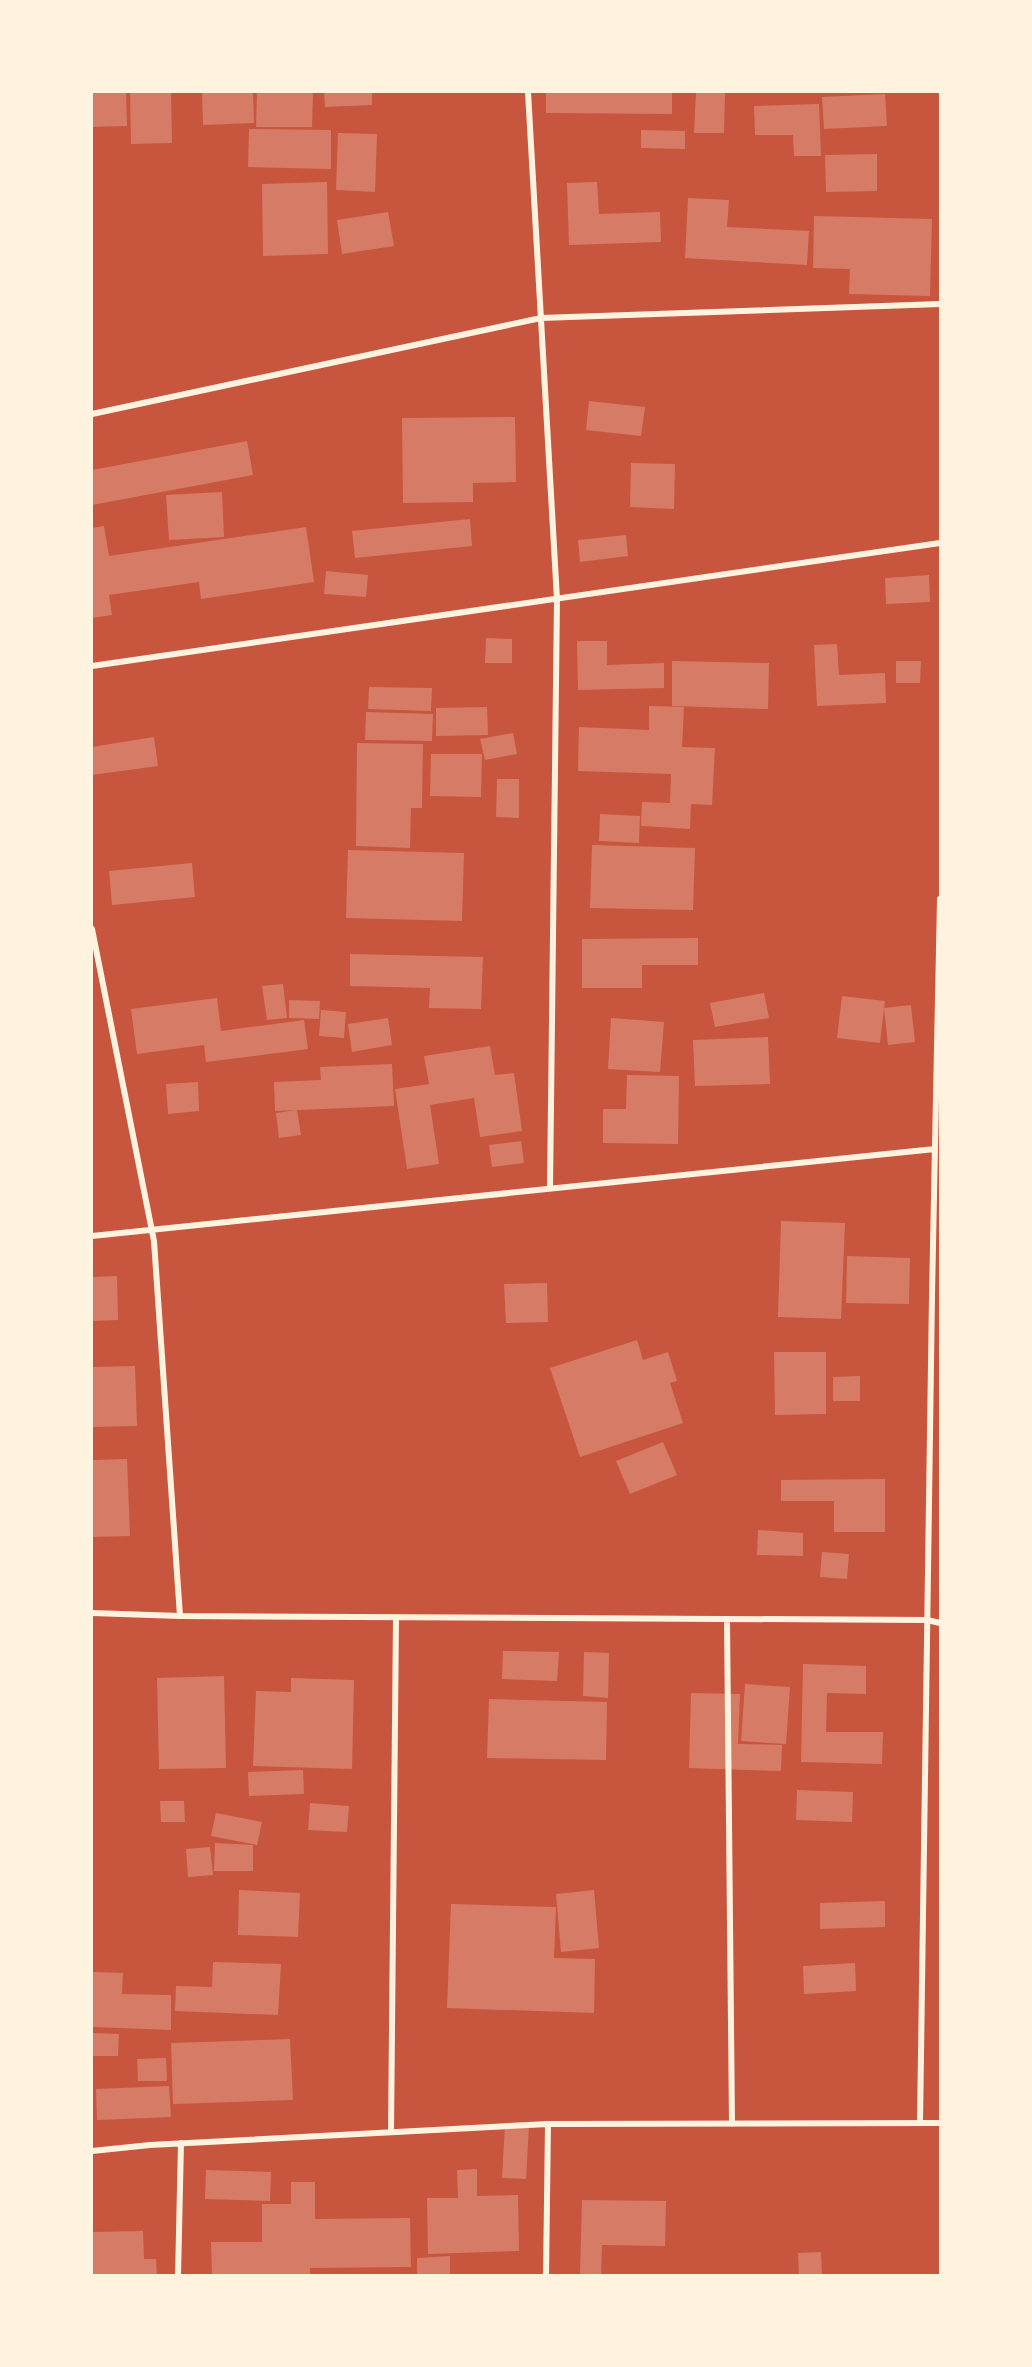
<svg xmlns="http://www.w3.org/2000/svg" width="1032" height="2367" viewBox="0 0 1032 2367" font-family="Jost,sans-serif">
  <rect width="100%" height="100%" fill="#c8553d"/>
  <!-- building -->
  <path fill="#d67c66" d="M92,92H126L127,126L92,127Z
    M130,92H171L172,143L131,144Z
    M202,92H253L254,123L203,125Z
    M257,92H313L312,127H256Z
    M324,92H372V105L325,107Z
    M546,92H672V114L546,113Z
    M696,92H725L724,133H694Z
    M885,94L887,126L824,129L822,97Z
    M819,104L821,156H794L793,135H755L754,106Z
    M249,129L331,130V169L248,167Z
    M641,130L685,131V149L641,148Z
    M338,133L377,134L375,192L336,190Z
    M877,154V191L826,192L825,155Z
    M327,182L328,254L263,256L262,184Z
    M597,182L599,214L660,212L661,242L569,245L567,183Z
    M688,198L729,200L727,227L809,231L807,265L685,258Z
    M388,212L394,246L342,254L337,220Z
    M814,216L932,219L930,296L849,294L850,269L813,268Z
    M589,401L645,407L641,436L586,430Z
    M515,417L516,482L473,483V502L403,503L402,418Z
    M247,441L253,475L92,505V470Z
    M631,463L675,464L674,509L630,507Z
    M222,492L224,537L169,540L166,495Z
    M470,519L472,546L355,558L352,531Z
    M104,526L109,556L306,527L314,582L201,599L199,582L109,595L112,615L92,618V528Z
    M626,535L628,556L580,562L578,540Z
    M326,571L368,575L366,597L324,594Z
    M929,575L930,602L886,604L885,578Z
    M486,638L512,639V663H485Z
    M577,641H607V665L664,663V688L578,690Z
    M837,644L839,675L885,673L886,703L817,706L814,645Z
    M672,661L769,663L768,709L672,706Z
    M896,661H921L920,683H896Z
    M369,687L432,688L431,711L368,709Z
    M649,706L684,707L682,747L715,748L712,805L691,804L690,829L641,826L642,802L670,803L671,774L578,771L579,727L649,730Z
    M487,707L488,735L436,736V708Z
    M366,712L433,714L432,741L365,740Z
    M513,733L517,754L485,760L480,739Z
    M154,737L158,766L92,775V747Z
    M357,743L423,744L422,808H411L410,848L356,846Z
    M431,754H482L481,797L430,796Z
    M497,779H519V818L496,817Z
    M600,814L640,816L639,843L599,841Z
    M592,845L695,848L693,910L590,908Z
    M348,850L464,853L462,921L346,918Z
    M192,863L195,897L112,905L109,871Z
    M698,938V965H642V988H582V939Z
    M350,954L483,957L481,1009L429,1008L430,988L350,986Z
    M283,984L287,1018L267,1020L262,986Z
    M764,993L769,1018L715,1027L710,1003Z
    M842,996L885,1001L880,1043L837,1038Z
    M217,998L221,1031L304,1020L308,1049L206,1062L204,1045L137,1054L131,1009Z
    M289,1000L320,1001L319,1019L289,1018Z
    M911,1005L915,1042L888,1045L884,1008Z
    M321,1010L346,1012L344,1038L319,1036Z
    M388,1018L392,1045L352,1052L348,1024Z
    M611,1018L664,1022L660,1072L608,1069Z
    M768,1037L770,1084L695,1086L693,1040Z
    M490,1046L495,1075L514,1073L522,1131L480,1137L474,1098L430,1105L439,1164L407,1169L395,1089L429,1084L424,1056Z
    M392,1064L394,1106L275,1111L274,1082L321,1080L320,1067Z
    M627,1075L679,1076L678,1144L603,1143V1109H626Z
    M198,1082L199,1111L168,1114L166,1084Z
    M297,1110L301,1135L279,1138L276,1113Z
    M521,1141L524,1163L492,1167L489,1145Z
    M781,1221L845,1223L841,1319L778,1317Z
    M847,1256L910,1258L909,1304L846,1303Z
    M117,1276L118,1320L92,1321V1277Z
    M547,1283L548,1322L506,1323L504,1284Z
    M637,1340L643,1360L668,1352L677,1381L670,1383L683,1423L580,1457L550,1368Z
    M774,1352H826V1414L775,1415Z
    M135,1366L137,1426L92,1427V1367Z
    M860,1376V1401H833V1377Z
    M663,1442L677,1475L630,1494L616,1461Z
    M127,1459L130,1536L92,1537V1460Z
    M885,1479V1532H834V1501H781V1480Z
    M758,1530L803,1533V1556L757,1555Z
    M822,1552L849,1554L847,1579L820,1577Z
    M503,1651L559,1652L557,1681L502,1679Z
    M584,1652L609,1653L608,1698L583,1696Z
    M803,1664L866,1666V1694L827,1693L826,1732H883L882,1764L801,1762Z
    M224,1676L226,1768L159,1769L157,1678Z
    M291,1678L354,1680L352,1769L253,1766L256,1691L291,1692Z
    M745,1684L790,1687L786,1744L741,1741Z
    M691,1693L740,1694L738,1744L782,1745L781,1771L689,1768Z
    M489,1699L607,1702L606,1760L487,1758Z
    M303,1770L304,1794L249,1796L248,1772Z
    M797,1790L853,1792L852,1822L796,1820Z
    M160,1801H184L185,1822H161Z
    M310,1803L349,1806L347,1832L308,1830Z
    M216,1813L262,1822L257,1845L211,1836Z
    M215,1843L253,1845V1871H214Z
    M210,1847L213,1875L188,1877L186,1849Z
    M239,1890L300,1893L298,1937L238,1935Z
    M594,1890L599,1948L561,1952L556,1894Z
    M885,1901V1927L820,1929V1903Z
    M451,1904L556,1907L554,1958L595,1959L594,2013L447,2008Z
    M213,1962L281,1964L278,2015L175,2011L176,1986L212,1987Z
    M855,1963L856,1991L804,1994L803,1966Z
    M92,1972L123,1973L122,1994L171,1995V2030L92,2027Z
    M93,2033L119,2034L118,2056H93Z
    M290,2039L293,2100L173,2104L171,2043Z
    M166,2058L167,2081H138L137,2059Z
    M169,2086L171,2117L97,2120L96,2089Z
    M505,2125L529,2126L526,2179L502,2178Z
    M477,2169V2196L518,2195L519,2251L428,2254L427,2198H458L457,2170Z
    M206,2170L271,2172L270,2201L205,2199Z
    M291,2182H315V2219L410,2218L411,2267L310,2268V2276H212L211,2242H262V2204H291Z
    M582,2200L666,2201L665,2246L602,2245L601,2276H580Z
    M143,2231L144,2259H156L157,2276H92V2232Z
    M821,2252L822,2276H799L798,2253Z
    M450,2256V2276H417V2258Z"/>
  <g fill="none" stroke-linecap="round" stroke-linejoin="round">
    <!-- minor -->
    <path stroke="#fff3e0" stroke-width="6" d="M528,92L557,599L550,1188
      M92,414L541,318L940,304
      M92,666L940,543
      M92,929L154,1241L180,1616
      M92,1236L935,1149
      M92,1613L180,1616L927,1620L940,1623
      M727,1619L732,2124
      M920,2123L932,1295L940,899
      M391,2132L396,1618
      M92,2151L150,2145L548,2124L940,2123
      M178,2276L181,2143
      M546,2276L548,2124"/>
  </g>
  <!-- border -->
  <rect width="1032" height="2367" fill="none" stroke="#fff3e0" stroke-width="186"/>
</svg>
